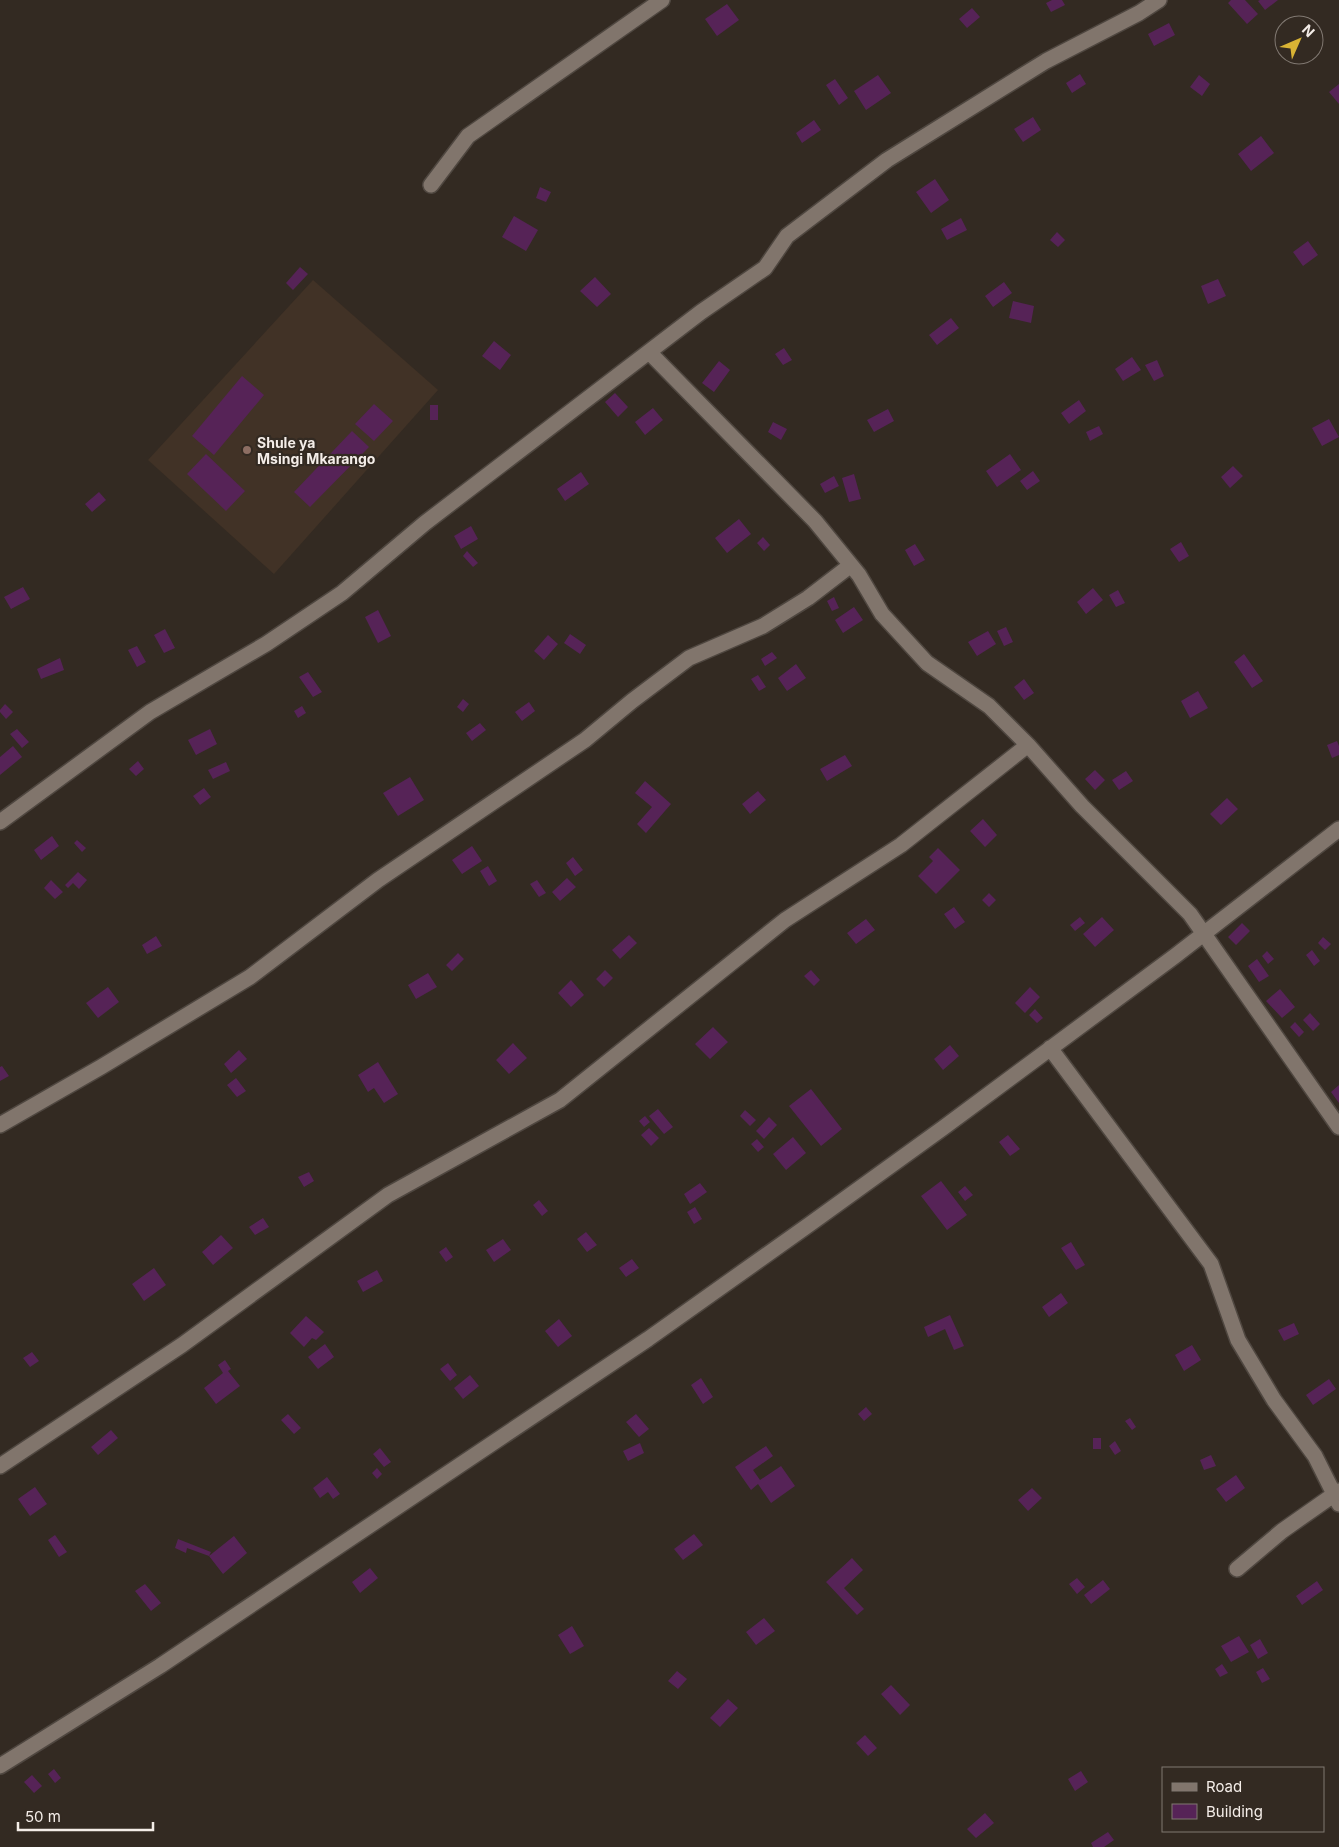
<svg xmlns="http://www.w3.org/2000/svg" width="1339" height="1847" viewBox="0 0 1339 1847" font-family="Inter,sans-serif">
  <rect width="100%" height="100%" fill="#332a22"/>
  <!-- built -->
  <path fill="#413226" d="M313,280L438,390L274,574L148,460Z"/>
  <!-- building -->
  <path fill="#562357" d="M1052,0H1062L1065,5L1051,12L1046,3Z
    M1231,0H1245L1258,14L1247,24L1228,3Z
    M1260,0H1278L1265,10L1258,1Z
    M727,4L739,20L717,36L705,19Z
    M972,8L980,17L967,28L959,19Z
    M1169,23L1175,35L1154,46L1148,34Z
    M1080,74L1086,84L1072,93L1066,83Z
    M878,75L891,93L866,110L854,91Z
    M1199,75L1210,84L1202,96L1190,87Z
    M835,79L848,98L839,105L826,85Z
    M1339,84V104L1329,92Z
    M1033,117L1041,130L1023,142L1014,129Z
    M814,120L821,130L802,143L796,133Z
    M1261,136L1274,153L1251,171L1238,154Z
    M935,179L949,200L931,213L916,192Z
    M540,187L551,192L546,202L536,198Z
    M514,216L538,230L526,251L502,237Z
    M961,218L967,230L947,240L941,229Z
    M1057,232L1065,240L1058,247L1050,240Z
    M1308,241L1318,255L1303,266L1293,252Z
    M300,267L308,274L293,290L286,283Z
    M595,277L611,294L597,307L580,291Z
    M1218,279L1226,296L1208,304L1201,286Z
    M1004,282L1012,293L993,307L985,296Z
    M1013,301L1034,306L1031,323L1009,318Z
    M951,318L959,328L937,345L929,335Z
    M494,341L511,355L500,370L482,356Z
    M784,348L792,360L783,365L775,354Z
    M1132,357L1141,370L1123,381L1115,369Z
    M1157,360L1164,376L1154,381L1145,365Z
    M719,361L730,370L714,392L702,383Z
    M242,376L264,395L214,455L192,436Z
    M615,393L628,407L618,417L605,402Z
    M1079,400L1086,411L1069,424L1061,413Z
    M374,404L393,421L374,441L355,424Z
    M430,405H438V420H430Z
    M653,408L663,420L645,435L635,422Z
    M888,409L894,421L874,432L867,420Z
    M1329,419L1339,437L1322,446L1312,428Z
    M773,422L787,429L781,440L768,432Z
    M1099,426L1103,434L1090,441L1086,432Z
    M352,431L369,447L310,507L294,492Z
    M206,454L245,491L226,511L187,474Z
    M1010,454L1021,470L997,487L986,471Z
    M1233,466L1243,476L1230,488L1221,477Z
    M1033,471L1040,481L1027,490L1020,481Z
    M581,472L589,484L565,501L557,489Z
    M854,474L861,499L849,502L842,478Z
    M834,476L839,486L825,493L820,484Z
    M99,492L106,500L92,512L85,504Z
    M739,519L751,534L727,553L715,538Z
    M471,526L478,539L461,549L454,536Z
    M763,537L770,545L764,551L757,543Z
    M1181,542L1189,556L1179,562L1170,549Z
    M915,544L925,560L914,566L905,550Z
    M467,551L478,563L473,567L463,556Z
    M23,587L30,599L11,609L4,597Z
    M1093,588L1103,600L1086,614L1077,602Z
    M1118,590L1125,603L1116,607L1109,595Z
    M834,597L839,608L832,611L827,601Z
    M854,607L863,620L843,633L835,620Z
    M378,610L391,636L378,643L365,617Z
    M1006,627L1013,642L1004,646L997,631Z
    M165,629L175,648L164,653L154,635Z
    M988,631L996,644L977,656L968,642Z
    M570,634L586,645L580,654L564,643Z
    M548,635L558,644L544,660L534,651Z
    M137,646L146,662L137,667L128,650Z
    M772,652L777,658L765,666L761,659Z
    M1244,654L1263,681L1252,688L1234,662Z
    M60,658L64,670L41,679L37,669Z
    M796,664L806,678L787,691L778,678Z
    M308,672L322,692L313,697L299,677Z
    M758,675L766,687L759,691L751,679Z
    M1024,679L1034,693L1024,700L1014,687Z
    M1198,691L1208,708L1190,718L1181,701Z
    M463,699L469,704L463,712L457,707Z
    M529,702L535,711L522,721L515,712Z
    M5,704L13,712L6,719L0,712V710Z
    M302,706L306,713L298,718L294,711Z
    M480,723L486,730L472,741L466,733Z
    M17,729L29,742L22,748L10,734Z
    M210,729L217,744L196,755L188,740Z
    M1337,741L1339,746V755L1332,758L1327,745Z
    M13,746L22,757L0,775V757Z
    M845,755L852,766L827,781L820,769Z
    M138,761L144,769L136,776L129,769Z
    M226,762L230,771L213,779L208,770Z
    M1095,770L1105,780L1095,790L1085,779Z
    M1126,771L1133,781L1119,790L1112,780Z
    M410,777L424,800L398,816L383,793Z
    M645,781L671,804L646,833L637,824L652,807L635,793Z
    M204,788L211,797L200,805L193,796Z
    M758,791L766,800L750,814L742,804Z
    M1227,798L1238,809L1221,825L1210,814Z
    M983,819L997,835L985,847L970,831Z
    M52,836L59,846L41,860L34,850Z
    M77,840L86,848L82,852L74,843Z
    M472,846L482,861L462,874L452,860Z
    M938,848L960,870L936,894L918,876L933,861L929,857Z
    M573,857L583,870L575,876L566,863Z
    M488,866L497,881L489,886L480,871Z
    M78,872L87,880L79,889L73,883L68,888L65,885Z
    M567,878L576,887L560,901L552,892Z
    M51,880L63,892L55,899L44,888Z
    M537,880L546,893L539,897L530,884Z
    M989,893L996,900L989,907L982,900Z
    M954,907L965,922L955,929L944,914Z
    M1080,917L1085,923L1075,931L1070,925Z
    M1102,917L1114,930L1095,947L1083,934Z
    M866,919L875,930L856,944L847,933Z
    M1242,923L1250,931L1236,945L1228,937Z
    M629,935L637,943L620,959L612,950Z
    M156,936L162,946L147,954L142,945Z
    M1323,937L1331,944L1325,950L1318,943Z
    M1312,950L1320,961L1314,966L1306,955Z
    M1267,951L1274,959L1268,964L1262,956Z
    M458,953L464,959L452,971L446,965Z
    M1257,959L1269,976L1259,982L1248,966Z
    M605,970L613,978L604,987L596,979Z
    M811,970L820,980L814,986L804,976Z
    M428,973L437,987L416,999L408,985Z
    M571,980L584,995L571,1007L558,993Z
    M108,987L119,1002L98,1018L86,1003Z
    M1030,987L1040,997L1025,1013L1015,1003Z
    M1280,989L1295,1007L1282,1018L1266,1001Z
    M1035,1009L1043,1018L1037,1023L1029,1015Z
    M1310,1013L1320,1024L1313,1031L1303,1020Z
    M1295,1022L1304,1032L1299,1037L1290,1027Z
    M713,1027L728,1042L710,1059L695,1044Z
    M513,1043L527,1058L509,1074L496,1060Z
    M950,1045L959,1056L943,1070L934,1059Z
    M239,1050L247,1059L231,1073L224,1064Z
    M378,1062L398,1094L384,1103L374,1088L368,1092L358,1075Z
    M2,1066L9,1076L0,1081V1067Z
    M236,1078L246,1091L237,1097L227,1085Z
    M1339,1085V1103L1331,1092Z
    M811,1089L842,1129L821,1146L789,1106Z
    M658,1109L673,1127L664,1134L649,1116Z
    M745,1110L756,1120L750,1126L740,1116Z
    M645,1116L650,1122L644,1127L639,1121Z
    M769,1117L777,1125L764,1139L756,1131Z
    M649,1128L659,1138L651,1146L641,1135Z
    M1008,1135L1020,1149L1010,1156L999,1142Z
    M793,1137L806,1153L786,1170L773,1154Z
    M757,1139L764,1147L758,1152L751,1144Z
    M309,1172L314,1181L304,1187L298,1177Z
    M941,1181L967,1215L947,1230L921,1196Z
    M700,1183L707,1192L690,1204L684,1194Z
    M965,1186L973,1195L965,1201L958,1192Z
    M539,1200L548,1211L542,1216L533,1205Z
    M695,1207L702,1219L694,1224L687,1212Z
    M263,1218L269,1227L255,1235L249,1227Z
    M586,1232L597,1245L587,1252L577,1239Z
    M221,1235L233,1248L213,1265L202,1252Z
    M503,1239L511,1250L494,1262L486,1250Z
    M1071,1242L1085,1265L1076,1270L1061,1248Z
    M446,1247L453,1257L446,1262L439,1252Z
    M632,1259L639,1268L626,1277L619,1268Z
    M154,1268L166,1285L144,1301L132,1284Z
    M377,1270L383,1281L363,1292L357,1281Z
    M1061,1293L1068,1303L1049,1317L1042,1307Z
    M950,1315L964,1346L954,1350L945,1329L928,1337L924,1327Z
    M306,1316L324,1332L316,1340L312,1338L304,1347L290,1333Z
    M559,1319L572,1336L558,1347L545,1331Z
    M1294,1323L1299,1334L1284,1341L1278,1330Z
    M325,1344L334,1357L318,1369L308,1357Z
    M1192,1345L1201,1360L1184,1371L1175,1355Z
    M32,1352L39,1361L30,1367L23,1358Z
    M225,1360L231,1369L228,1371L240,1386L216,1404L204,1388L223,1373L218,1365Z
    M448,1363L457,1375L450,1381L440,1369Z
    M470,1375L479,1386L463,1399L454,1388Z
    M701,1378L713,1397L703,1404L691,1385Z
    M1329,1379L1336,1389L1313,1405L1306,1395Z
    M866,1407L872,1414L864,1421L858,1414Z
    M288,1414L301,1428L294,1434L281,1420Z
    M636,1414L649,1429L639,1437L626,1422Z
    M1130,1418L1136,1427L1132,1430L1125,1421Z
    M111,1430L118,1438L98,1455L91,1447Z
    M1093,1438H1101V1449H1093Z
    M1115,1441L1121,1451L1115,1455L1109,1446Z
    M640,1443L644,1453L628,1461L623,1451Z
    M766,1446L773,1456L753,1470L760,1480L781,1466L795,1486L771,1503L758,1484L751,1490L735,1467Z
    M380,1448L391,1462L384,1467L373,1454Z
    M1211,1455L1216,1466L1204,1470L1200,1460Z
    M377,1468L382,1474L377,1479L372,1473Z
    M1236,1475L1245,1488L1226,1502L1216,1489Z
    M327,1477L340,1494L333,1499L328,1492L320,1498L313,1488Z
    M35,1487L47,1504L30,1516L18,1499Z
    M1032,1488L1042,1498L1028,1511L1018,1500Z
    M694,1534L703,1545L683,1560L674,1549Z
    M55,1535L67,1552L59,1557L48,1540Z
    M234,1536L247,1553L223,1574L209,1556L187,1548L186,1553L175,1548L178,1539L211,1552L209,1556Z
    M852,1558L863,1570L844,1588L864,1609L857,1615L826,1582Z
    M370,1568L378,1578L360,1593L352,1582Z
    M1077,1578L1085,1587L1077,1594L1069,1584Z
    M1103,1580L1110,1589L1091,1604L1084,1595Z
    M1317,1581L1323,1590L1302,1605L1296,1596Z
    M145,1584L161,1603L151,1611L135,1591Z
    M764,1618L775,1631L756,1645L746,1632Z
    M572,1626L584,1646L570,1654L558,1635Z
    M1239,1636L1249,1652L1231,1662L1221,1646Z
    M1260,1639L1268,1653L1258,1659L1250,1645Z
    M1222,1664L1228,1673L1220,1677L1215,1669Z
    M1263,1668L1270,1679L1262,1683L1256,1672Z
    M677,1671L687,1679L678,1689L668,1681Z
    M891,1685L910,1705L900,1715L881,1694Z
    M728,1699L738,1708L720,1727L710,1718Z
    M865,1735L877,1748L868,1756L856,1743Z
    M54,1769L61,1778L55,1783L48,1774Z
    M1081,1771L1088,1782L1075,1791L1068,1779Z
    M32,1775L42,1786L34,1793L24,1782Z
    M985,1813L994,1823L976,1838L967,1829Z
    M1108,1832L1114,1840L1104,1847H1093L1091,1843Z"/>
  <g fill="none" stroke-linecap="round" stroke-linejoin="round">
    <!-- minor casing -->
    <g stroke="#4f4740" stroke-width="18">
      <path id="minor" d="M431,185L468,136L662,0
        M649,352L815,521L859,575L882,614L927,663L989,706L1028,745L1082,806L1190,914L1339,1127
        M0,822L150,712L266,644L342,593L425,523L701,312L765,268L787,236L887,160L1046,61L1139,13L1159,0
        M1050,1048L1211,1264L1238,1340L1274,1400L1315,1456L1339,1504
        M0,1125L101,1067L250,977L378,880L585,740L632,701L689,658L763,626L808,598L851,565
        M0,1466L182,1345L388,1195L560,1100L785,920L901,845L1028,745
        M1237,1569L1282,1531L1339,1491
        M0,1766L160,1666L648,1339L810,1224L943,1128L1175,956L1339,829"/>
    </g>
    <!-- minor -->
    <use href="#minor" stroke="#81756c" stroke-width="15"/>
  </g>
  <!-- markers -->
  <circle fill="#8d6e63" stroke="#332a22" stroke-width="2" cx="247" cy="450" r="5"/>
  <g text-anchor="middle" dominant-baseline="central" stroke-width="4.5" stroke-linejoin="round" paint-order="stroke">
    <!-- poi labels -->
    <g font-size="14" font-weight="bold" fill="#f4ede8" stroke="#332a22" text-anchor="start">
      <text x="257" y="442">Shule ya<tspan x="257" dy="16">Msingi Mkarango</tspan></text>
    </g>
  </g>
  <!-- legend -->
  <rect x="1162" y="1767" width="162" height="65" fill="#332a22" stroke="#807871"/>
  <rect x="1172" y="1783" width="25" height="8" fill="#81756c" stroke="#807871"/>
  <text x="1206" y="1792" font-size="15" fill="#f4ede8">Road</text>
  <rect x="1172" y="1804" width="25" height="15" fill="#562357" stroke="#807871"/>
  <text x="1206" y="1817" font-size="15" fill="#f4ede8">Building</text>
  <!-- north arrow -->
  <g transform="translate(1299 40) rotate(45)"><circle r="24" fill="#332a22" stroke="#807871"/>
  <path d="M0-4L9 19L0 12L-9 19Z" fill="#d9b334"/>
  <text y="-8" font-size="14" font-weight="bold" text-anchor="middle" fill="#f4ede8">N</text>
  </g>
  <!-- scale -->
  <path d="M18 1822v8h135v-8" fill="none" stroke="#f4ede8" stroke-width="2.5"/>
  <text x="25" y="1822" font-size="15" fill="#f4ede8" stroke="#332a22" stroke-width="4" paint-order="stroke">50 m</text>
</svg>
